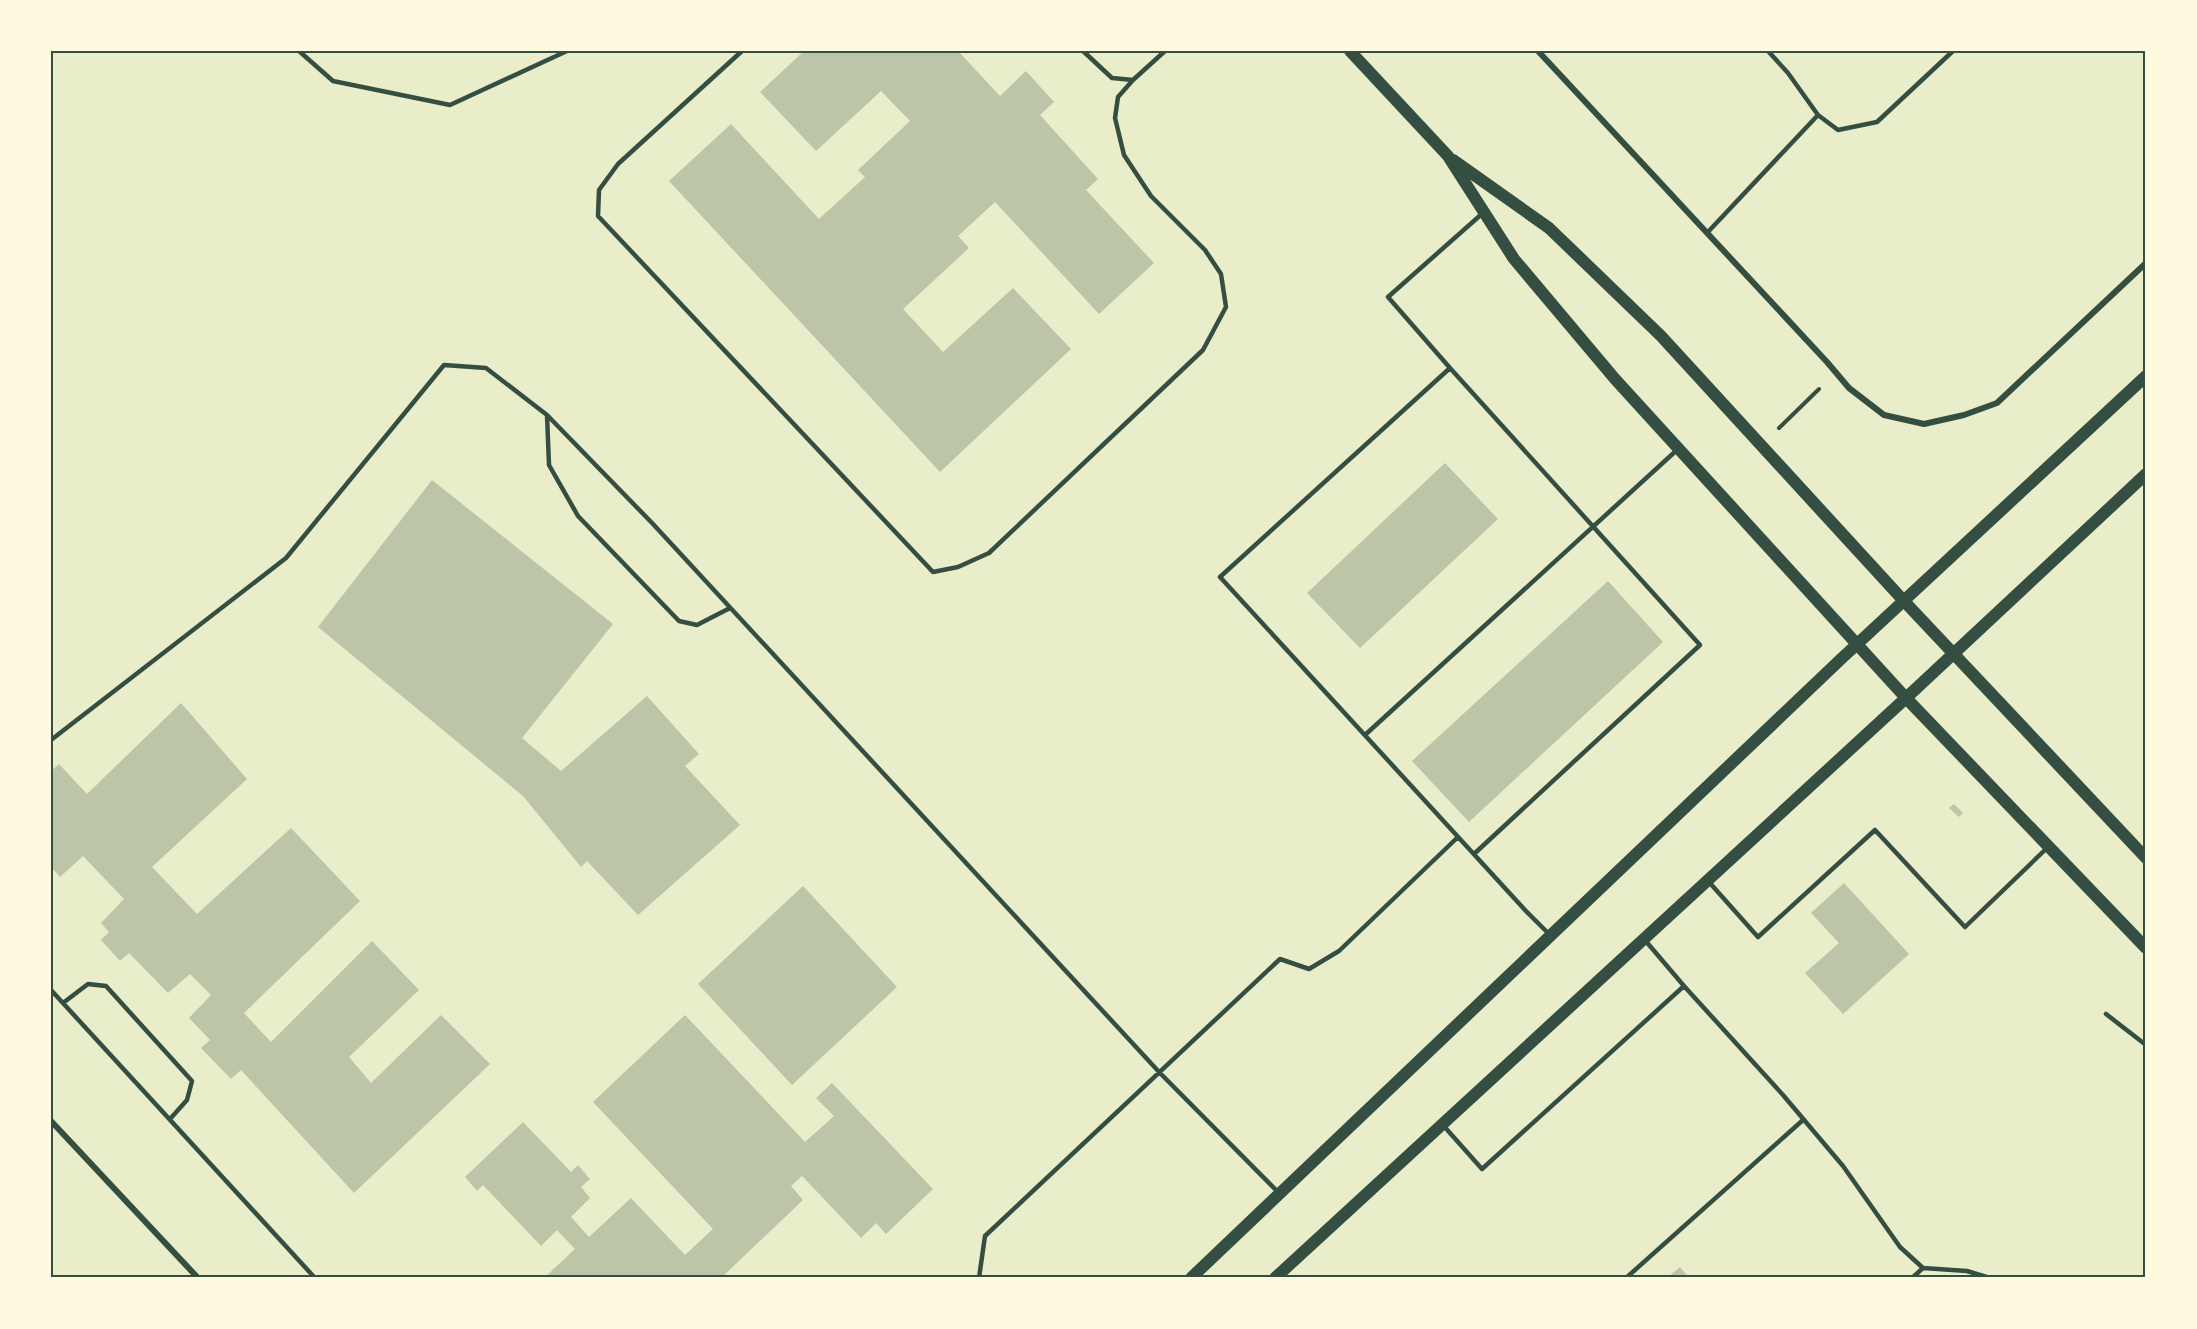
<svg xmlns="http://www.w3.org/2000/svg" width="2197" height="1329" viewBox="0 0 2197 1329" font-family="Inter,sans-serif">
  <rect width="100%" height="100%" fill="#e9edc9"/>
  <!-- building -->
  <path fill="#bcc5a7" d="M804,51H958L1000,96L1026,71L1054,102L1040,115L1098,179L1086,190L1154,263L1099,314L995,202L958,236L969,248L903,309L943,352L1013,288L1071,349L940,472L669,181L731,124L819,219L865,177L858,170L910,121L881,91L816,151L760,92Z
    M1445,463L1498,519L1360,648L1307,593Z
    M432,480L613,624L522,738L561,771L647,696L699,754L685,766L740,825L638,915L587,861L581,867L523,796L318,627Z
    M1608,581L1663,642L1469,822L1412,761Z
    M181,703L247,779L152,867L197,914L291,828L360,901L244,1013L271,1042L372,941L419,990L349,1057L371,1083L441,1015L490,1064L354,1193L241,1070L231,1079L201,1048L210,1040L189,1018L211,995L190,974L168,993L129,953L120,961L101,940L109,932L101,923L124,899L83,856L60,877L51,867V771L59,764L87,794Z
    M1954,804L1963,813L1959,817L1949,808Z
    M1844,883L1909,954L1843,1014L1805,973L1839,943L1811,913Z
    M803,886L897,987L792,1085L698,984Z
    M685,1015L805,1142L834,1116L816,1098L832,1083L933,1189L886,1234L876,1223L861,1238L802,1176L791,1186L803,1200L721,1278H544L575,1249L557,1230L541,1246L483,1185L477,1191L465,1177L523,1122L571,1172L578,1165L590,1179L581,1187L590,1198L571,1217L589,1237L631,1198L685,1255L713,1229L593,1102Z
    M1680,1267L1689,1278H1667Z"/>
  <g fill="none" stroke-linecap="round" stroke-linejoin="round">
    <!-- path -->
    <path stroke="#344e41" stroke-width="4" d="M1779,428L1819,389"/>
    <!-- service -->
    <path stroke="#344e41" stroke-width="4.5" d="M299,51L333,81L450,105L567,51
      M742,51L618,164L599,190L598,216L933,572L958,567L989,553L1203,350L1226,307L1221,274L1205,250L1151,196L1124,155L1115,118L1118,97L1133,80L1165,51
      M1083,51L1112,78L1133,80
      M1768,51L1788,73L1818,115L1838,130L1877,122L1953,51
      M1484,212L1388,297L1450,368L1220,577L1525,910L1549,934
      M1707,233L1818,115
      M1450,368L1700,645L1474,854
      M547,415L549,465L578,516L679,621L697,625L730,608
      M1365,735L1678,449
      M51,740L286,558L444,365L486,368L547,415L653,524L1160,1073L1278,1192
      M1709,882L1758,937L1875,830L1965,927L2047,848
      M1644,939L1684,986L1783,1095L1843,1166L1900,1247L1923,1268L1967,1271L1990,1278
      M51,990L315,1278
      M63,1003L88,984L106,986L192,1081L187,1100L170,1119
      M2106,1014L2146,1045
      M1442,1124L1482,1169L1684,986
      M979,1278L985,1236L1280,959L1309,969L1339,951L1458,837
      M1626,1278L1803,1120
      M1912,1278L1923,1268"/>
    <!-- minor -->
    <path stroke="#344e41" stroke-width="6" d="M1538,51L1827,362L1849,388L1884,415L1924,424L1964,415L1997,403L2146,263
      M51,1121L198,1278"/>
    <!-- secondary -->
    <path stroke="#344e41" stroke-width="12" d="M1350,51L1448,156L1514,259L1615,379L1906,698L2146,948
      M1453,160L1549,228L1661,336L1903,600L2146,858
      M1191,1278L1841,659L2146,376
      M1275,1278L1906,698L2146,474"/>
  </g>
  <!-- border -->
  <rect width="2197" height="1329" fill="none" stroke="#fefae0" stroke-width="105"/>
  <rect x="52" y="52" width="2092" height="1224" fill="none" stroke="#344e41" stroke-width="2"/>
</svg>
